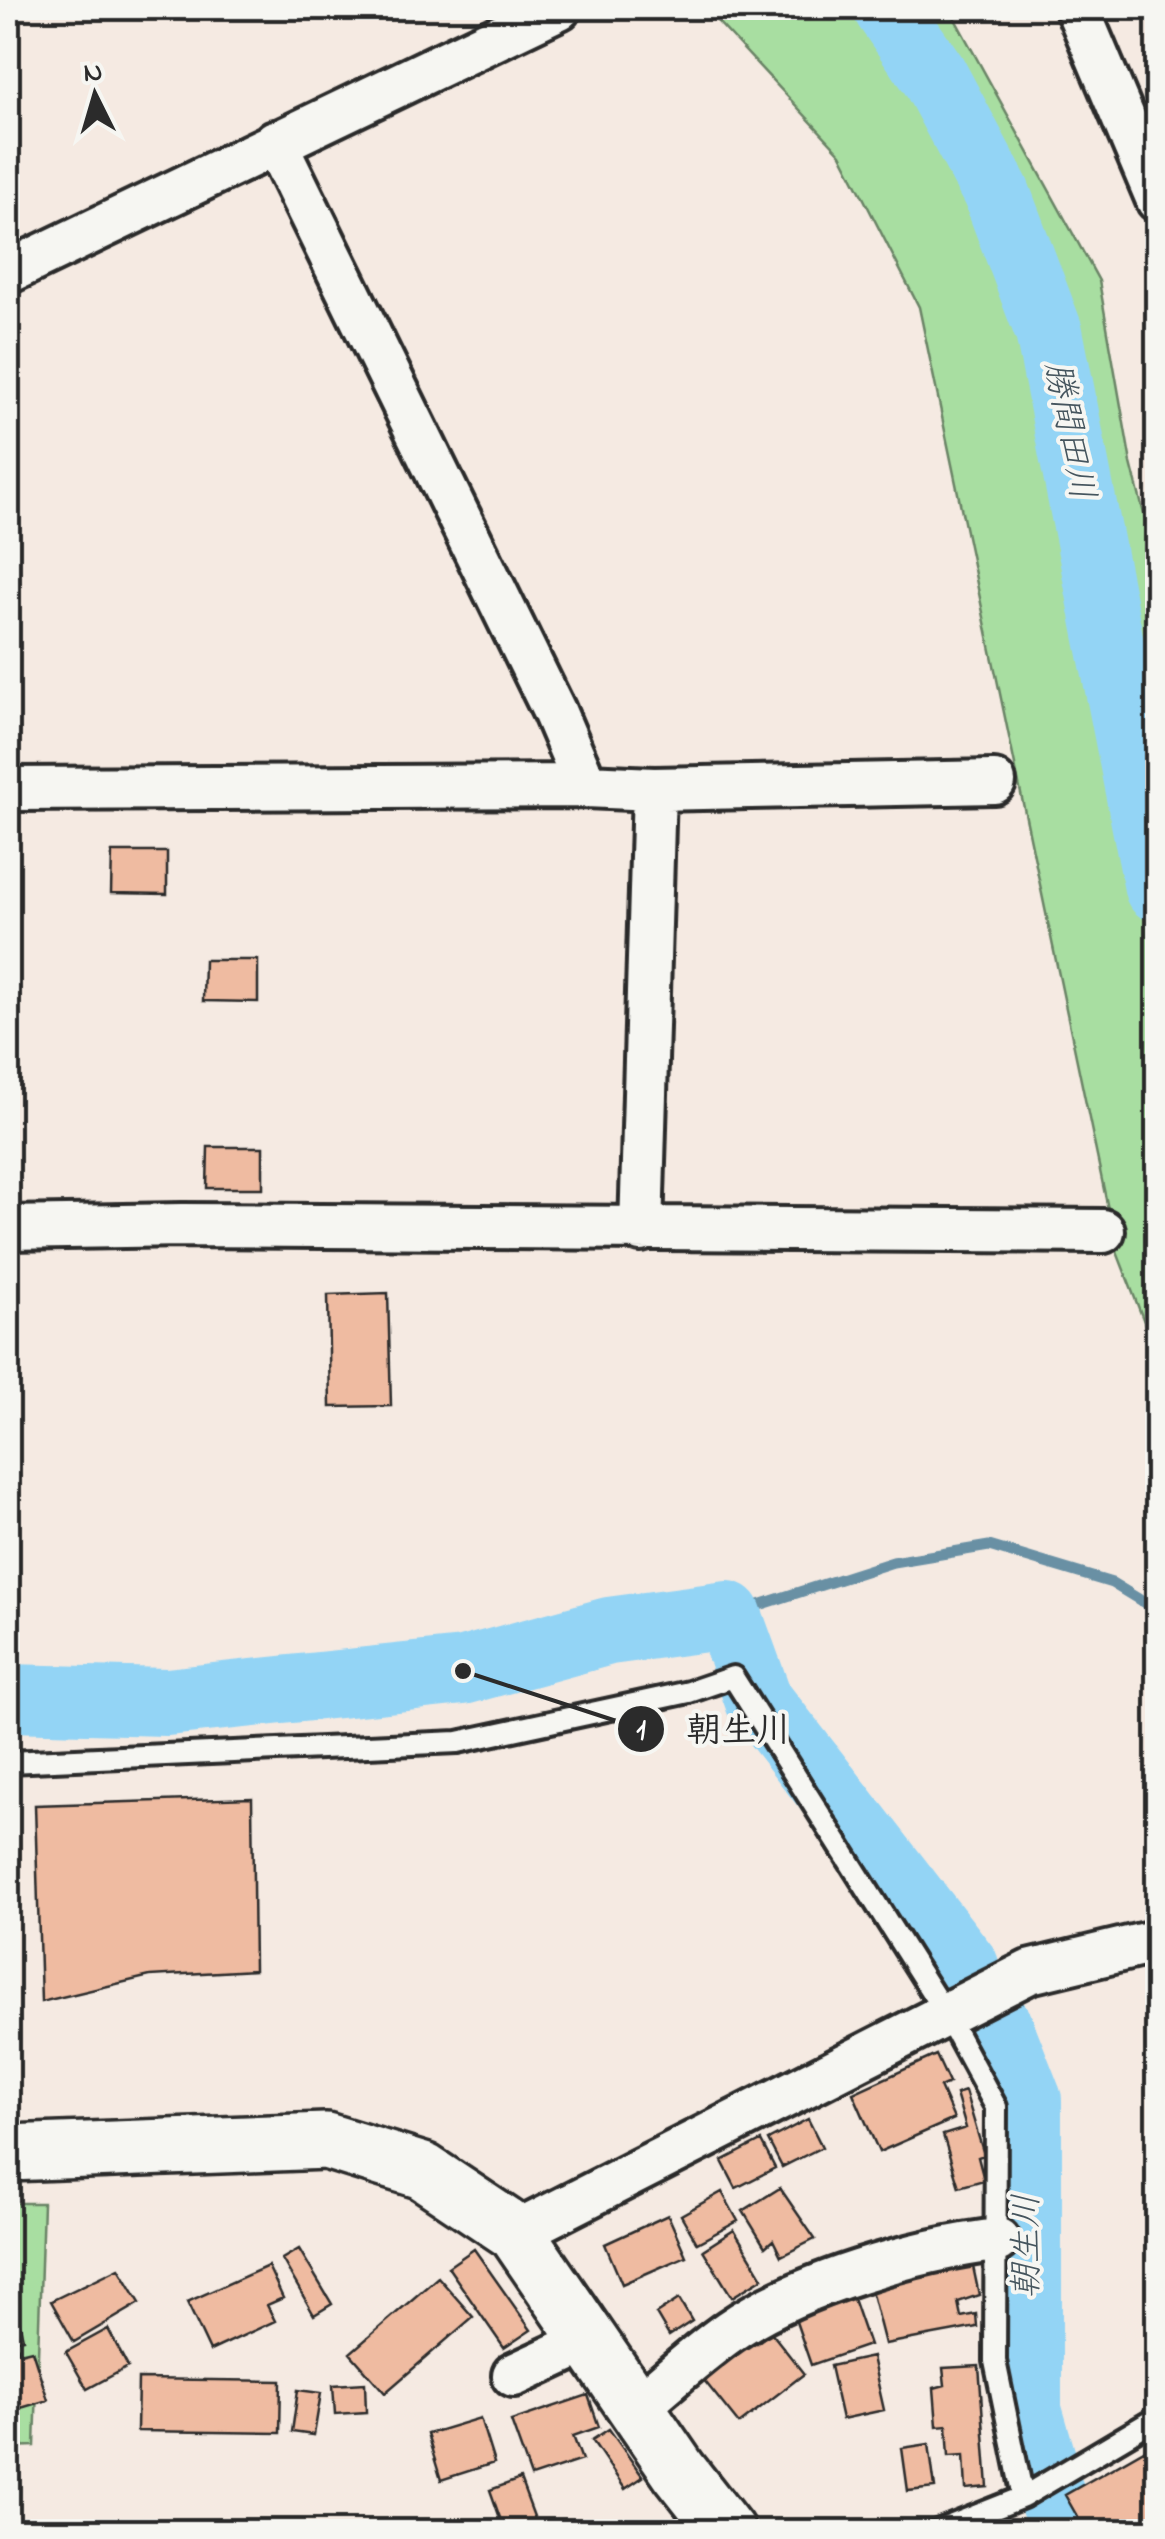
<svg xmlns="http://www.w3.org/2000/svg" width="1165" height="2539" viewBox="0 0 1165 2539" font-family="'Indie Flower','Klee One',sans-serif">
  <rect width="100%" height="100%" fill="#f5eae2"/>
  <filter id="ink" filterUnits="userSpaceOnUse"><feTurbulence type="fractalNoise" baseFrequency=".01" numOctaves="2"/><feDisplacementMap in="SourceGraphic" scale="20" xChannelSelector="R" yChannelSelector="G"/><feConvolveMatrix kernelMatrix="1 2 1 2 8 2 1 2 1" color-interpolation-filters="sRGB"/></filter>
  <g filter="url(#ink)">
    <!-- green -->
    <path fill="#a8dea1" stroke="#6a8466" stroke-width="2.5" d="M705,8H949L1099,281L1131,463L1158,569L1157,1355L1117,1252L919,307L841,154Z
      M8,2203H43L35,2446L8,2447Z"/>
    <g fill="none" stroke-linecap="round" stroke-linejoin="round">
      <!-- stream -->
      <path stroke="#6990a4" stroke-width="11" d="M728,1615L893,1562L989,1546L1112,1583L1158,1611"/>
      <!-- river -->
      <path stroke="#93d4f5" stroke-width="68" d="M887,8L933,74L996,192L1049,332L1158,888
        M8,1698L167,1702L463,1671L609,1631L728,1615L759,1701L965,1966
        M999,2026L1028,2100V2410L1045,2469
        M1052,2496L1063,2532"/>
    </g>
    <!-- building -->
    <path fill="#efbba1" stroke="#2b2b2b" stroke-width="2.5" d="M112,852H167V894L111,893Z
      M204,960H258V1002L203,1001Z
      M208,1147H263V1188H207Z
      M388,1293L391,1406L330,1407L328,1295Z
      M252,1798L254,1970L150,1976L41,2002L35,1805Z
      M936,2055L949,2083L940,2087L954,2119L879,2152L853,2093Z
      M965,2091L984,2155L978,2157L984,2180L959,2187L943,2135L966,2128L956,2094Z
      M808,2119L822,2147L782,2167L768,2140Z
      M761,2141L775,2168L736,2188L722,2161Z
      M780,2188L815,2239L781,2256L773,2240L765,2247L743,2211Z
      M722,2192L738,2221L697,2243L681,2215Z
      M668,2215L686,2256L622,2284L605,2244Z
      M734,2230L763,2278L732,2297L703,2250Z
      M299,2249L332,2304L314,2315L282,2259Z
      M474,2249L531,2330L504,2348L448,2267Z
      M971,2257L979,2295L958,2302L961,2317L976,2314L977,2327L885,2344L870,2286Z
      M268,2266L283,2298L267,2305L275,2321L210,2351L187,2302Z
      M119,2268L140,2303L74,2342L51,2301Z
      M438,2277L473,2317L385,2393L350,2353Z
      M851,2293L869,2345L811,2365L793,2313Z
      M14,2297L23,2339L8,2342V2299Z
      M679,2299L692,2321L669,2336L656,2314Z
      M108,2329L128,2367L87,2389L66,2352Z
      M771,2332L804,2374L739,2424L699,2374L750,2334L757,2343Z
      M18,2347L20,2353L32,2350L48,2400L21,2408L14,2387L8,2388V2351Z
      M872,2357L884,2410L842,2419L830,2366Z
      M979,2366L988,2487L966,2489L964,2455L949,2456L947,2425L937,2426L934,2388L945,2385L943,2368Z
      M138,2379L281,2381L280,2433L137,2431Z
      M365,2383L366,2412L335,2414L333,2385Z
      M298,2390L321,2393L314,2435L292,2432Z
      M588,2395L599,2427L573,2436L582,2460L531,2477L511,2421Z
      M480,2418L494,2463L441,2480L427,2434Z
      M609,2429L643,2477L625,2489L592,2440Z
      M1158,2442V2532H1086L1065,2495Z
      M929,2444L935,2488L908,2491L902,2448Z
      M520,2479L536,2522L505,2532L490,2490Z"/>
    <g fill="none" stroke-linecap="round" stroke-linejoin="round">
      <!-- lane casing -->
      <g stroke="#2b2b2b" stroke-width="28">
        <path id="lane" d="M8,1762L458,1742L689,1692L733,1677L945,2013L996,2107L995,2361L1023,2497L935,2532
          M1023,2497L1158,2417"/>
      </g>
      <!-- street casing -->
      <g stroke="#2b2b2b" stroke-width="50">
        <path id="street" d="M1077,8L1158,200
          M275,142L554,711L586,786L654,789L994,782
          M8,272L559,8
          M8,789L586,786
          M8,1228L182,1225L1103,1231
          M641,1230L654,789
          M516,2233L1029,1972L1158,1941
          M514,2375L587,2341
          M635,2409C666,2383 697,2354 730,2331C796,2285 918,2249 998,2240"/>
      </g>
      <!-- secondary casing -->
      <g stroke="#2b2b2b" stroke-width="62">
        <path id="secondary" d="M8,2153L326,2141L423,2171L516,2233L679,2471L727,2532"/>
      </g>
      <!-- lane -->
      <use href="#lane" stroke="#f6f6f2" stroke-width="20"/>
      <!-- street -->
      <use href="#street" stroke="#f6f6f2" stroke-width="42"/>
      <!-- secondary -->
      <use href="#secondary" stroke="#f6f6f2" stroke-width="55"/>
    </g>
  </g>
  <g text-anchor="middle" dominant-baseline="central" stroke-width="8" stroke-linejoin="round" paint-order="stroke">
    <!-- water labels -->
    <g font-size="35" font-style="italic" fill="#45555e" stroke="#f6f6f2">
      <text transform="translate(1068 431) rotate(79)">勝間田川</text>
      <text transform="translate(1028 2246) rotate(-90)">朝生川</text>
    </g>
  </g>
  <!-- callouts -->
  <path fill="none" stroke="#2b2b2b" stroke-width="4" d="M463 1671L641 1729"/>
  <g fill="#2b2b2b" stroke="#f6f6f2" stroke-width="4">
    <circle cx="463" cy="1671" r="10"/>
    <circle cx="641" cy="1729" r="25"/>
  </g>
  <g font-size="30" text-anchor="middle" font-weight="bold" fill="#fff">
    <text x="641" y="1739">1</text>
  </g>
  <g font-size="35" text-anchor="middle" font-weight="bold" fill="#2b2b2b" stroke="#f6f6f2" stroke-width="8" stroke-linejoin="round" paint-order="stroke">
    <text x="739" y="1741">朝生川</text>
  </g>
  <!-- margin -->
  <rect width="1165" height="2539" fill="none" stroke="#f6f6f2" stroke-width="40"/>
  <rect x="20" y="20" width="1125" height="2499" fill="none" stroke="#2b2b2b" stroke-width="4" filter="url(#ink)"/>
  <!-- north arrow -->
  <g transform="translate(95 95) rotate(355)" stroke="#f6f6f2" stroke-width="8" paint-order="stroke">
  <path d="M0-8L18 38L0 25L-18 38Z" fill="#2b2b2b"/>
  <text y="-15" font-size="28" font-weight="bold" text-anchor="middle" fill="#2b2b2b">N</text>
  </g>
</svg>
